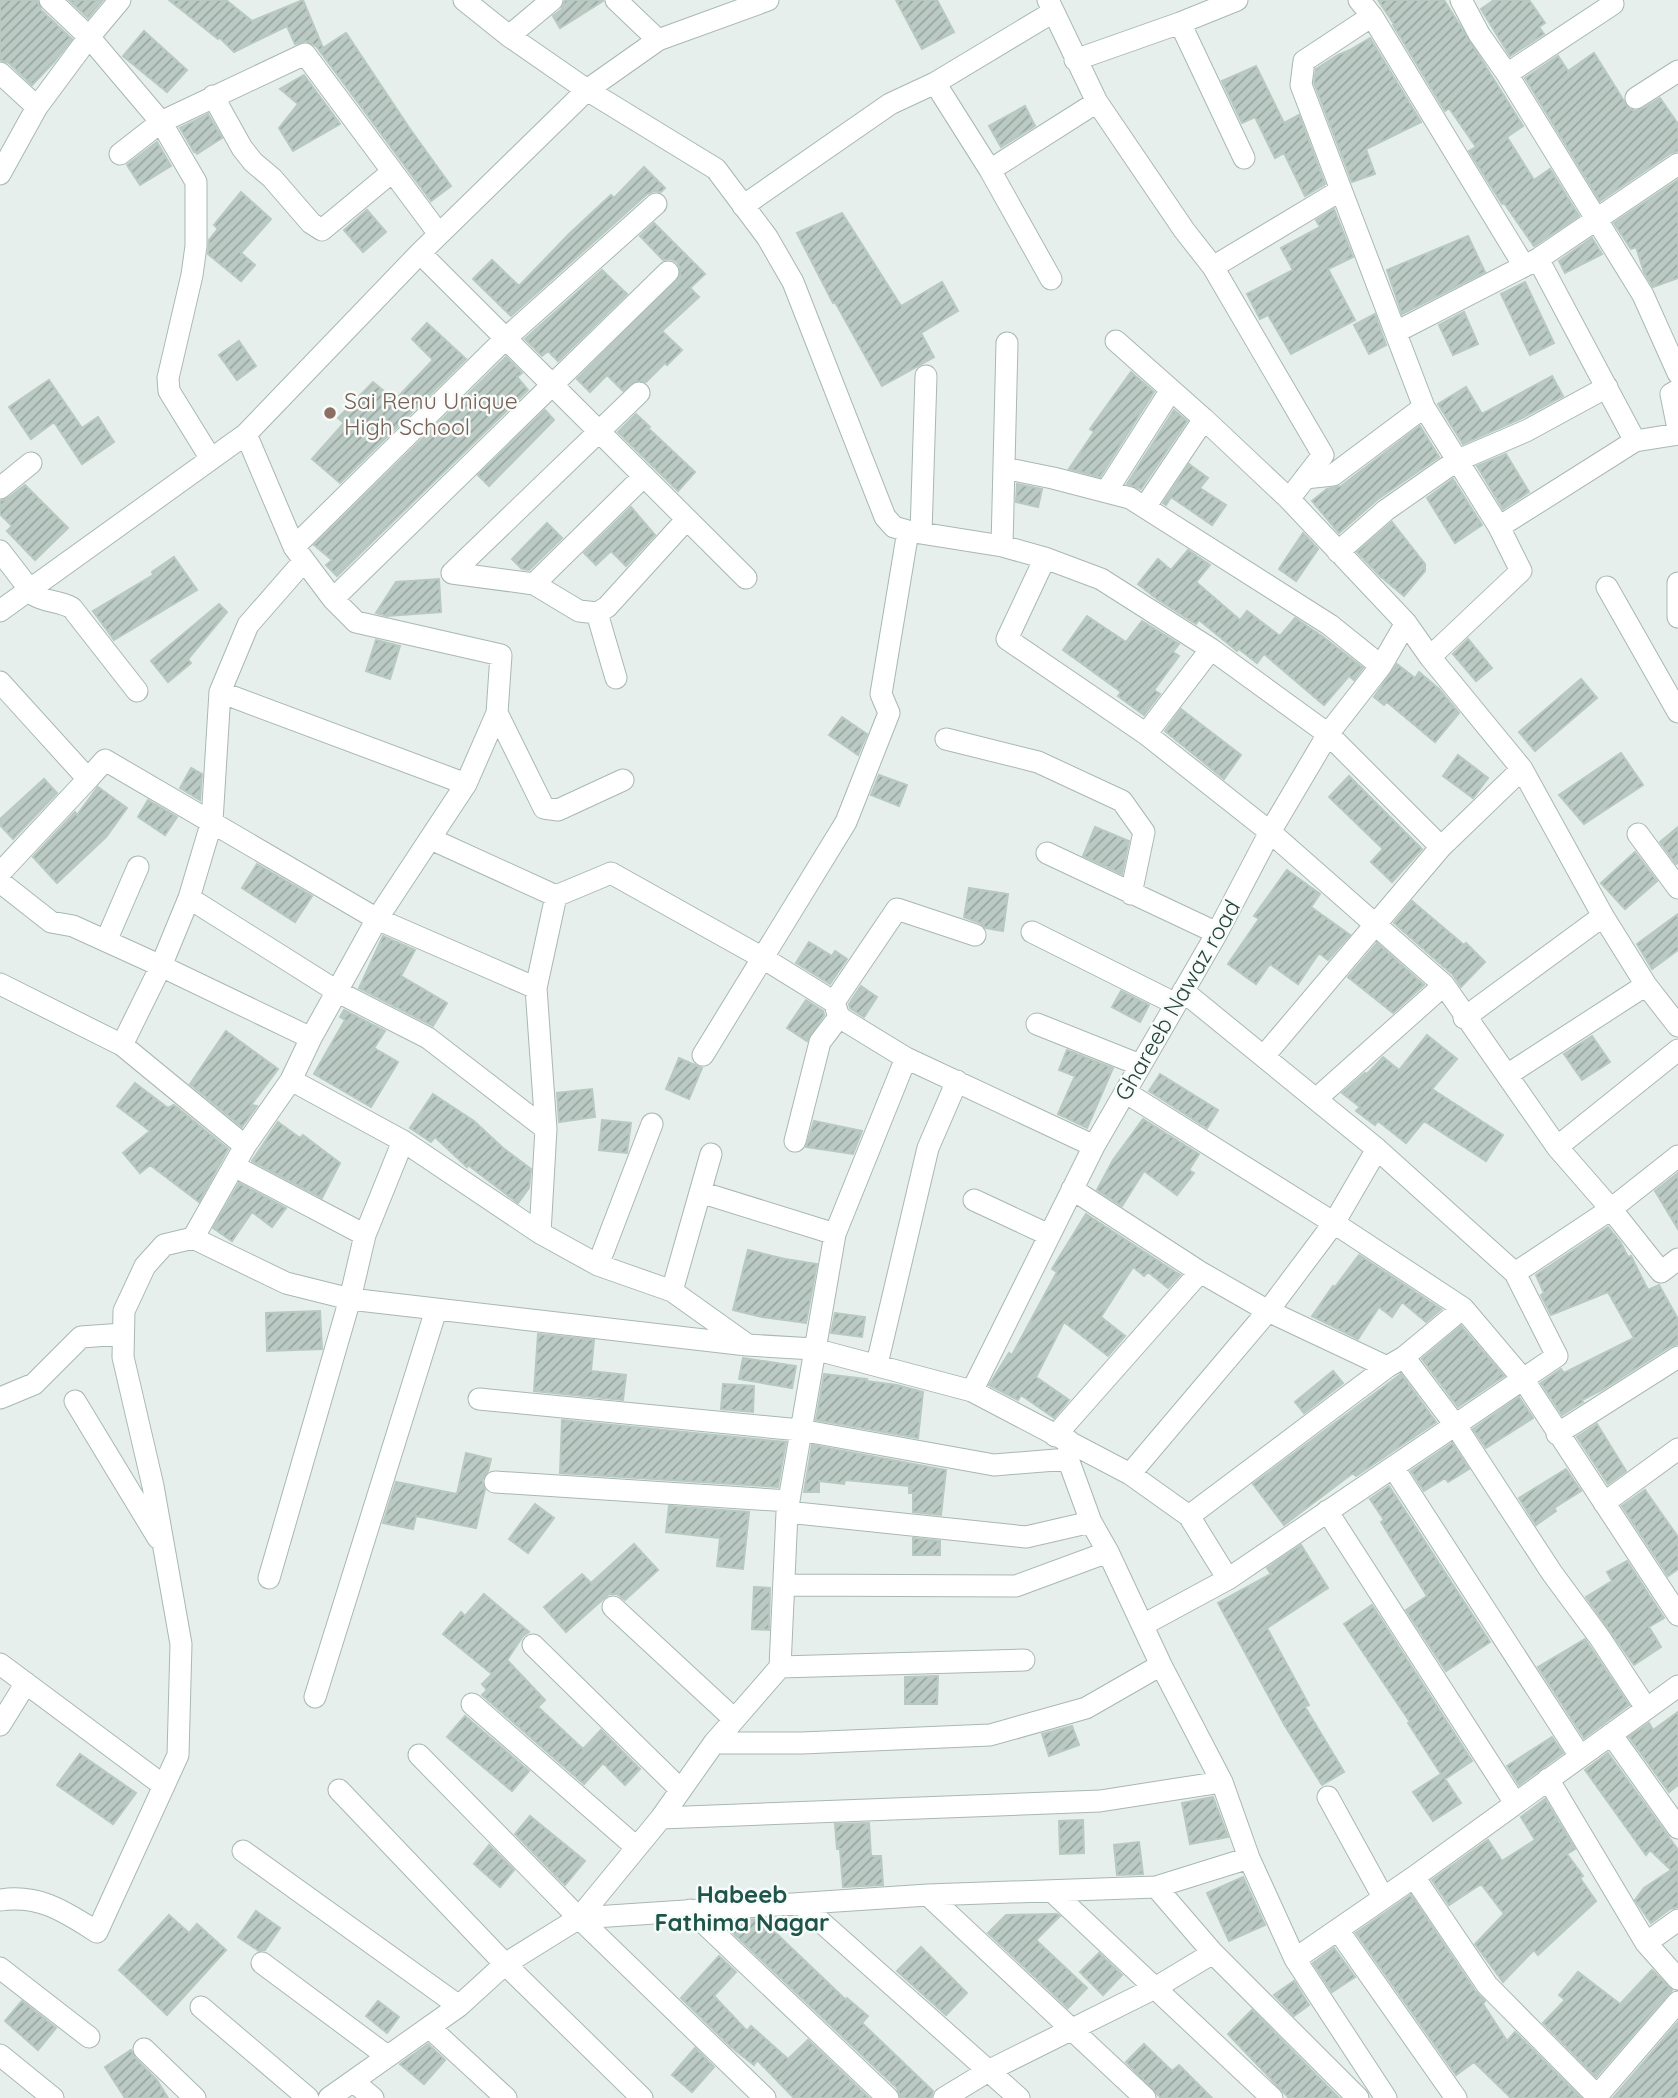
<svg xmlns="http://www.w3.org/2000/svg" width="1678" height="2098" viewBox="0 0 1678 2098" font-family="Quicksand,sans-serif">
  <defs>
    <pattern id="building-hatch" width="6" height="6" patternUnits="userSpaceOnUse" patternTransform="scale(1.75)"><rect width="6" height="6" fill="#bbcac4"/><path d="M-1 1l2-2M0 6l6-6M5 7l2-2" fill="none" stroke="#98a6a0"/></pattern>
  </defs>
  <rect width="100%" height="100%" fill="#e6efeb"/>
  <!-- building -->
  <path fill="url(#building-hatch)" stroke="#b8c9c2" stroke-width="2" d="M0,0H37L41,10L72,39L54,62L32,85L9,63L0,60Z
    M69,0H103L88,18Z
    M169,0H226L252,21L303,0L323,48L346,33L410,129L451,186L431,201L316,46L306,41L295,44L287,26L234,52L219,37L218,39Z
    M565,0H603V1L560,28L553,16L561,10Z
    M896,0H937L954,32L922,49Z
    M1378,0H1444L1523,126L1507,137L1534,180L1550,169L1579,216L1534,246L1504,203L1502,204L1469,151L1476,147L1449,108L1445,111L1393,25L1394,24Z
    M1494,0H1529L1545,23L1539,27L1544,34L1510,56L1481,9Z
    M144,31L187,70L167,92L123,56Z
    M1370,38L1421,122L1366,149L1375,174L1352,182L1314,83L1316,69L1338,55L1350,50Z
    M1594,53L1629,109L1636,111L1642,109L1660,98L1678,124V151L1671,153L1600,201L1525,78L1558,56L1568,71Z
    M1256,66L1284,123L1299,115L1325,184L1305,196L1284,153L1275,158L1255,117L1242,123L1222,81Z
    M304,75L340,124L293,151L279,128L298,104L280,89Z
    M1025,106L1035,126L1001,147L989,126Z
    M208,114L222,138L197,154L195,151L194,152L180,128Z
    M157,142L171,166L140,185L127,165Z
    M644,167L665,188L661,192L654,191L647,194L511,316L473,279L492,260L519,286L569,234L611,195L614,198Z
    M1678,180V278L1653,287L1644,272L1636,247L1631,249L1614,223Z
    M241,192L271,219L241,253L255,265L241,281L208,254L209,240L218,229L214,225Z
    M1334,209L1353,257L1328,269L1355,320L1291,354L1268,315L1260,319L1247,294L1293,270L1281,248L1320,227L1316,220Z
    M367,210L386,232L363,252L344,230Z
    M842,213L901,306L942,282L958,311L921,333L934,357L882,386L835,302L833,303L797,233Z
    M654,223L705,274L690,288L699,297L662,331L682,350L667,365L665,363L646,382L635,381L623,391L607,375L590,392L577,379L680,276V268L677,262L671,259L663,260L640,236Z
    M1468,236L1485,272L1402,314L1387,270Z
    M1592,238L1602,254L1565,273L1559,261Z
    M602,270L627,294L558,361L548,351L542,356L525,339Z
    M1525,282L1554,343L1530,355L1501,294Z
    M1464,312L1478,344L1453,355L1439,325Z
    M1375,314L1386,345L1369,354L1354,325Z
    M427,323L466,359L340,483L312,459L344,423L338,418L373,382L395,400L433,360L412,339Z
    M239,341L256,366L237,380L219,355Z
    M506,357L522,373L517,377L528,390L337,576L326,565L332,560L314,545Z
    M1131,372L1154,392L1100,477L1069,469L1094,432L1090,429Z
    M1552,376L1563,396L1520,419L1463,444L1438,404L1466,387L1482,414Z
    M49,380L82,428L98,417L114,442L82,464L54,422L31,439L9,407Z
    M545,410L554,420L489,486L478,475Z
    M1174,410L1187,421L1141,489L1127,484Z
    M636,414L650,427L648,428L695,472L678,491L618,432Z
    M1420,426L1439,457L1378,499L1339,533L1312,501L1327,489L1341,486Z
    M1506,454L1529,492L1503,509L1477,466Z
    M1189,464L1208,478L1200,488L1226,505L1212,525L1171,497L1166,505L1163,503Z
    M1453,479L1482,525L1455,543L1427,498Z
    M1017,484L1042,489L1038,507L1016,502Z
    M25,485L68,528L35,560L7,531L12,526L0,514V501L8,498Z
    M631,507L655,535L626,566L611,551L596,565L584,553Z
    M1392,522L1425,564V571L1404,596L1380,576L1357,552Z
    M547,523L562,538L529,570L522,569L512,559Z
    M1303,533L1318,549L1296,581L1279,569Z
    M1188,550L1210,565L1196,582L1240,620L1247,611L1280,636L1295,618L1322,636L1363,668L1354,680L1349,676L1324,705L1264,654L1257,663L1239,649L1237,651L1199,620L1196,624L1157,599L1138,584L1158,559L1171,570Z
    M174,557L197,590L114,640L93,611L153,575L152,572Z
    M439,579L441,612L387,616L376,613L396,582Z
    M219,604L227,612L188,659L191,663L168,682L151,661Z
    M1087,616L1126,642L1142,621L1179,644L1173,652L1179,656L1154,690L1160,694L1144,715L1118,696L1121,692L1063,650Z
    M1468,639L1492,668L1476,681L1453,654Z
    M376,640L400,646L390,679L366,671Z
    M1397,664L1415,678L1419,672L1439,689L1459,713L1435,742L1387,702L1384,705L1374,697Z
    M1581,679L1597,698L1535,751L1519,732Z
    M1181,709L1241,755L1224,779L1165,731Z
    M842,717L867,734L858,755L829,735Z
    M1621,753L1643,785L1584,824L1559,795Z
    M1458,755L1488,778L1473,798L1443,776Z
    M191,768L202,774L200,800L180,788Z
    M879,775L907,785L899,806L871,795Z
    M1349,776L1422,849L1392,882L1371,862L1383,849L1329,797Z
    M44,779L57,793L13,839L0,825V819Z
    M98,787L127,808L106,837L57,883L33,857L75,812L77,815Z
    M148,800L177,817L165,835L138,817Z
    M1095,827L1129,841L1122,874L1083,856Z
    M1678,827V863L1676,864L1660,842Z
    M1635,852L1657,881L1625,909L1601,883Z
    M257,864L312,896L295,922L242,888Z
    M1287,870L1320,894L1311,907L1350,935L1328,960L1319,953L1298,984L1270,964L1256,984L1228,964L1259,919L1254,916Z
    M969,888L1008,894L1003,931L986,928L980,923L964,917Z
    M1412,901L1464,945L1466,943L1485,962L1461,987L1453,975L1394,923Z
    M1678,914V950L1652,969L1637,944Z
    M383,936L415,950L401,976L447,1003L433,1026L359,988Z
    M809,942L832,956L835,951L847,959L830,984L796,963Z
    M1377,943L1424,985L1393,1013L1348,977Z
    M861,986L877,997L864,1017L850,1008L849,1004Z
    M1121,991L1149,1005L1140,1022L1112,1007Z
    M806,1000L823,1011L824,1015L807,1041L787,1028Z
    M344,1010L385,1031L374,1048L398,1062L371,1107L314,1074L345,1020L340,1017Z
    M226,1031L278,1069L251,1105L257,1106L242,1127L190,1084Z
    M1427,1035L1457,1059L1432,1089L1503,1135L1486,1161L1424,1121L1406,1143L1378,1121L1375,1125L1356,1111L1360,1107L1342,1093L1365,1073L1367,1074L1383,1057L1399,1070Z
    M1592,1036L1610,1062L1582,1080L1564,1054Z
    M1067,1050L1113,1068L1087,1128L1058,1114L1075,1076L1059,1070Z
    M679,1058L702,1068L689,1099L666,1089Z
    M1160,1074L1218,1110L1207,1128L1149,1091Z
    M135,1083L168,1108L174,1105L228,1149L199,1202L150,1165L140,1173L123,1153L150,1131L117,1106Z
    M592,1089L595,1117L559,1122L557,1093Z
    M433,1094L474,1121L503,1148L531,1169L529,1188L518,1203L468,1165L467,1167L435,1137L431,1142L410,1128Z
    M1143,1119L1199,1154L1189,1170L1194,1173L1177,1195L1144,1171L1122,1206L1097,1190L1113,1160Z
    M602,1120L631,1123L627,1153L599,1150Z
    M814,1121L862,1131L853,1154L806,1147Z
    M278,1122L300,1138L303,1135L340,1163L322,1198L252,1161Z
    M1678,1173V1229L1655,1191Z
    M239,1183L286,1208L272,1227L252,1212L232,1241L213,1228Z
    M1086,1214L1180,1275L1168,1288L1148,1272L1144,1276L1133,1267L1101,1317L1125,1336L1108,1356L1064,1322L1036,1377L1069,1400L1054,1418L1021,1395L1018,1400L989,1385L1009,1353L1012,1355L1057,1272L1052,1269Z
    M1608,1227L1621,1243L1628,1257L1631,1256L1648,1290L1659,1285L1678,1319V1344L1671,1346L1602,1390L1582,1400L1583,1402L1562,1415L1541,1383L1561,1369L1564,1373L1634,1338L1608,1292L1551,1315L1541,1295L1544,1293L1536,1275Z
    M748,1250L785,1259L817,1264L806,1323L762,1317L733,1310Z
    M1359,1255L1441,1309L1426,1322L1402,1302L1392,1317L1379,1307L1358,1339L1312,1316L1333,1286L1335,1287Z
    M320,1311L322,1349L267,1351L266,1313Z
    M835,1313L865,1317L862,1337L831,1333Z
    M1461,1326L1504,1376L1458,1407L1422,1359Z
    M538,1334L594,1340L591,1371L626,1375L623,1400L534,1391Z
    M743,1358L796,1366L792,1388L739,1379Z
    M1333,1371L1343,1383L1304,1413L1295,1402Z
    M824,1374L867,1379L866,1381L897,1385L923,1392L918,1438L816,1420Z
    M1401,1374L1436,1422L1356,1476L1353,1473L1284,1525L1253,1484Z
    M723,1384L754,1386L753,1412L721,1409Z
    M1519,1397L1533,1418L1486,1448L1473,1429Z
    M562,1420L786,1442L778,1487L560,1473Z
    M1597,1424L1626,1471L1608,1484L1577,1437Z
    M1452,1443L1469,1469L1448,1482L1445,1478L1424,1491L1411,1471Z
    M812,1445L946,1470L941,1515L913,1512V1493H909V1486L845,1480L844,1484L819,1481V1492H804Z
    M466,1453L491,1459L488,1471L482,1480L485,1489L476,1528L416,1516L413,1529L383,1523L396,1482L457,1494Z
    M1566,1469L1581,1491L1554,1508L1556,1511L1536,1525L1519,1498Z
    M1389,1486L1490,1642L1446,1671L1406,1610L1427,1596L1381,1522L1384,1520L1370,1499Z
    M1645,1490L1678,1537V1569L1668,1576L1622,1506Z
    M535,1504L554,1518L528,1553L509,1539Z
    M669,1506L749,1512L743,1569L717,1566L720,1538L666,1532Z
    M913,1538L940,1541V1555H913Z
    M634,1544L658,1570L625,1600L617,1594H609L566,1632L544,1607L582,1574L591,1583Z
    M1301,1545L1328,1588L1267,1628L1309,1705L1305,1707L1344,1772L1322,1785L1285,1726L1218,1603L1271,1574L1267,1568Z
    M1627,1561L1664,1618L1649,1627L1661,1647L1634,1665L1586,1597L1612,1581L1607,1572Z
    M754,1587L770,1588L769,1630L752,1629Z
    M484,1594L529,1632L523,1636L507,1660L545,1700L538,1707L583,1749L601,1730L640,1769L625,1785L603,1763L584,1784L482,1695L487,1690L482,1684L492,1674L443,1634L461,1612L465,1616Z
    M1372,1605L1472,1761L1445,1779L1461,1803L1433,1821L1413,1792L1441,1774L1408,1723L1410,1722L1344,1624Z
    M1585,1639L1629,1705L1584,1738L1538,1667Z
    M938,1676L937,1704H905V1677Z
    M1678,1712V1785L1669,1792L1629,1737L1649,1723L1653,1730Z
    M465,1716L529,1771L512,1791L447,1737Z
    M1072,1726L1079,1745L1049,1756L1042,1734Z
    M1552,1737L1563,1753L1519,1785L1507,1766Z
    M1608,1753L1678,1850V1907L1670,1909L1651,1923L1635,1900L1644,1888L1671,1870L1650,1850L1646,1855L1585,1770Z
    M80,1754L136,1793L113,1824L57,1785Z
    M1213,1797L1228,1837L1190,1844L1182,1803Z
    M1545,1799L1575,1849L1567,1854L1583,1876L1580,1878L1596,1901L1538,1955L1534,1950L1503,1982L1475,1944L1504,1914L1481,1884L1449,1905L1432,1880L1488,1840L1502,1861L1535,1840L1521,1817Z
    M530,1816L585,1861L565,1885L515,1834Z
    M1083,1820L1084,1853L1060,1854L1059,1821Z
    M869,1823L871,1856H881L883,1885L843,1887L840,1849H837L835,1824Z
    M1139,1842L1143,1874L1117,1875L1114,1845Z
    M489,1845L514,1870L500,1887L474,1864Z
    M1243,1877L1265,1925L1229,1941L1207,1893Z
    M1411,1895L1476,1992L1485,2001L1483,2004L1507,2041L1515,2032L1581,2098H1511L1474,2062L1456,2075L1356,1933Z
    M256,1911L280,1928L265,1950L259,1951L238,1937Z
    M1057,1914L1060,1916L1036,1940L1087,1988L1068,2008L988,1933L1006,1915Z
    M169,1915L189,1933L197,1924L226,1950L167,2015L119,1970Z
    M761,1919L846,2000L847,1998L868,2016L862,2023L933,2091L931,2098H901L897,2088L733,1933L744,1920Z
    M921,1947L967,1993L946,2015L897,1971Z
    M1334,1948L1355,1977L1332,1992L1313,1963Z
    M1099,1953L1122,1975L1103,1995L1080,1972Z
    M719,1956L736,1972L714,1996L747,2031L751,2026L788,2059L808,2040L869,2098H794L757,2060L754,2065L731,2047L681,1998Z
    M1652,1970L1672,1990L1596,2077L1543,2023L1565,2000L1559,1995L1578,1972L1620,2004Z
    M1294,1981L1309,2005L1294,2016L1274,1995Z
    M22,2001L56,2028L38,2050L5,2021Z
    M378,2001L399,2017L387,2033L366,2016Z
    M1252,2010L1339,2098H1289L1228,2034Z
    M1678,2022V2098H1613Z
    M428,2044L445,2060L424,2084L400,2064Z
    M1144,2044L1172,2071L1179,2065L1212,2098H1161L1126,2062Z
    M695,2048L714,2067L692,2092L672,2075Z
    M131,2050L135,2058L157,2080L168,2098H125L105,2067Z"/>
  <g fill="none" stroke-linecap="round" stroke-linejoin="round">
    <!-- minor casing -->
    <g stroke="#a8b8b2" stroke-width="23">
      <path id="minor" d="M50,0L89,37L161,122L196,182V246L192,275L168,378L169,391L211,459
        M464,0L509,36L587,90L716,169L767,237L793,282L885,517L894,527L908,531
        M616,0L658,40
        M1048,0L1097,102L1184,230L1213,267L1323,455L1289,499
        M1359,0L1372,16L1524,266
        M1461,0L1479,34L1507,74L1643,295L1678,373
        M1372,16L1304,61L1301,85L1424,407L1499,527L1521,571L1430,657
        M1180,23L1244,158
        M509,36L552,0
        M1075,60L1180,23L1237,0
        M0,73L37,107
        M1507,74L1613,4
        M213,96L242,148L253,162L272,178L311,223L322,230L392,172
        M1636,98L1678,71
        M120,154L161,122L305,54L439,234
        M990,170L1097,102
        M0,174L37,107L89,37L120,0
        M743,206L890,104L935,83
        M420,253L746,578
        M1538,259L1635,441
        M1213,267L1341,190
        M1051,279L990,170L935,83L1053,12
        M1396,332L1538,259L1678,164
        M1116,341L1204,419L1289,499L1406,623L1430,657L1522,769L1603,916L1646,985L1678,1026
        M1678,390L1671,394L1678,429
        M1004,468L1053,478L1130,498L1330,625L1381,666
        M1305,478L1333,475L1424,407
        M0,488L31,463
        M1106,492L1171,390
        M1145,507L1204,419
        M1499,527L1635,441L1678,434
        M921,533L926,376
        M1002,546L1007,343
        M294,547L505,339L656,204
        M0,551L34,595C45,602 60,601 72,608L137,691
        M1338,552L1386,510L1456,461L1526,431L1607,387
        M1045,558L1007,639L1146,734L1270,832L1444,985L1557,1147L1611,1209L1661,1272L1678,1259
        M452,573L534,584L579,611L597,613L607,607L687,519
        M452,573L639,393
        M1678,583V617
        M534,584L644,476
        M1607,587L1678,712
        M333,599L668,272
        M0,611L246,434L420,253L587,90L658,40L768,0
        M597,613L616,678
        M0,682L88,779L105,760L377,919L536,988
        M220,692L466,784
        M497,713L544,808L558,810L623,780
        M1146,734L1211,649
        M946,739L1038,762L1122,801L1144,832L1131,894
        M1638,834L1678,888
        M431,839L556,896L611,873L763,958L834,1002L839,1017L906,1058L1094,1146
        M1047,853L1217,933
        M0,873L88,779
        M0,882L51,922L73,926L161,966L311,1038
        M189,898L338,992L428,1038L546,1129
        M1032,932L1176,1004
        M106,941L138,867
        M0,984L122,1045L245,1146
        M834,1002L897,909L975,935
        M1464,1018L1603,916
        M1037,1024L1140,1065
        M122,1045L161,966L189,898L212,821L220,692L248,625L303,562
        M703,1055L846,822L889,713L881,694L908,531L1002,546L1045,558L1101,579L1211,649L1328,734L1441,847
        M1264,1056L1441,847L1522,769
        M1507,1075L1646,985
        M291,1080L403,1141L540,1233L598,1265L672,1291L745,1343
        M1125,1092L1334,1223L1463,1308L1523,1379L1678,1615
        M1316,1099L1444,985
        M795,1141L820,1042L839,1017
        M1557,1147L1678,1050
        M234,1166L365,1235
        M1072,1189L1200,1272L1268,1311L1387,1367
        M700,1192L835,1234
        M974,1200L1049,1235
        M540,1233L546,1129L536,988L556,896
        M193,1238L286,1283L350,1299L747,1345L814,1349L972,1391L1130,1474L1189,1516L1228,1579L1557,1356L1515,1273L1377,1149L1183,991
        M598,1265L652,1124
        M1515,1273L1611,1209L1678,1156
        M672,1291L711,1154
        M1404,1357L1456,1426L1552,1573L1600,1638L1646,1708
        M877,1364L928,1148L957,1081
        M972,1391L1094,1146L1217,933L1270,832L1328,734L1381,666L1406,623
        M0,1398L34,1384L81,1337L123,1334
        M479,1399L800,1430L994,1465L1068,1459
        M75,1401L158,1538
        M1557,1434L1678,1357
        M1055,1436L1200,1272
        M1069,1441L1068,1459L1091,1522L1108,1552L1161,1665L1222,1782L1249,1858L1295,1959L1386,2098
        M1393,1467L1580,1756
        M1130,1474L1268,1311L1334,1223L1377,1149
        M495,1482L789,1501
        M1604,1503L1678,1449
        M1327,1511L1515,1803
        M787,1512L1026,1537L1091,1522
        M1189,1516L1387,1367L1404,1357L1463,1308
        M269,1578L350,1299L365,1235L403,1141
        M785,1585L1016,1586L1108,1552
        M613,1607L734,1719
        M1143,1625L1228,1579
        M533,1645L681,1790
        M0,1664L164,1786
        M780,1667L1024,1660
        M315,1697L436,1310
        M472,1704L636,1847
        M0,1725L26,1683
        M1611,1734L1678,1828
        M714,1743H802L990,1735L1086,1708L1161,1665
        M419,1755L579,1918L765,2098
        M1548,1779L1646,1943L1678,1979
        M339,1790L505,1964L642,2098
        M1328,1797L1383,1897
        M661,1818L1100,1801L1222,1782
        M243,1851L459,2006
        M1414,1877L1487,1985L1597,2096L1678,2002
        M1156,1887L1213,1953L1358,2098
        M1054,1893L1272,2098
        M928,1895L1145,2098
        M0,1900C40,1894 65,1912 97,1932L178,1755L181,1644L153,1486L123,1357L124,1311L145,1266L164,1245L193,1238L245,1146L291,1080L311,1038L377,919L466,784L497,713L501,655L356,622L333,599L294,547L246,434
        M802,1905L1019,2098
        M690,1910L888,2098
        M579,1918L928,1895L1156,1887L1249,1858
        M1338,1930L1456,2098
        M1646,1943L1678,1920
        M1295,1959L1414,1877L1678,1686
        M262,1963L387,2056
        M0,1968L89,2037
        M201,2007L308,2098
        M429,2027L506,2098
        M144,2049L195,2098
        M0,2055L53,2098
        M354,2082L373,2098
        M329,2098L459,2006L505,1964L579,1918L661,1818L714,1743L780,1667L787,1512L835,1234L906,1058
        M944,2098L990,2070L1155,1988L1213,1953"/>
    </g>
    <!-- minor -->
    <use href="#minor" stroke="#fff" stroke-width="21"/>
  </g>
  <!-- markers -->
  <circle fill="#8d6e63" stroke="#f7fbf9" stroke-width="2.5" cx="330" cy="413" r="7"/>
  <g text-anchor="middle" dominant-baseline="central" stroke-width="5" stroke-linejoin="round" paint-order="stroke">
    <!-- education labels -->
    <g font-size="23" fill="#785e54" stroke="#f7fbf9" text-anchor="start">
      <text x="344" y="400">Sai Renu Unique<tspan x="344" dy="26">High School</tspan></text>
    </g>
    <!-- street labels -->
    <g font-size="23" fill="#24423a" stroke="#f7fbf9">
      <text transform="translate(1177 1000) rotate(-60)">Ghareeb Nawaz road</text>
    </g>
    <!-- neighbourhood labels -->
    <g font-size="24" font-weight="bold" fill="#1f5548" stroke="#f7fbf9">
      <text x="742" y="1894">Habeeb<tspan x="742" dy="28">Fathima Nagar</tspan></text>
    </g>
  </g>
</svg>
